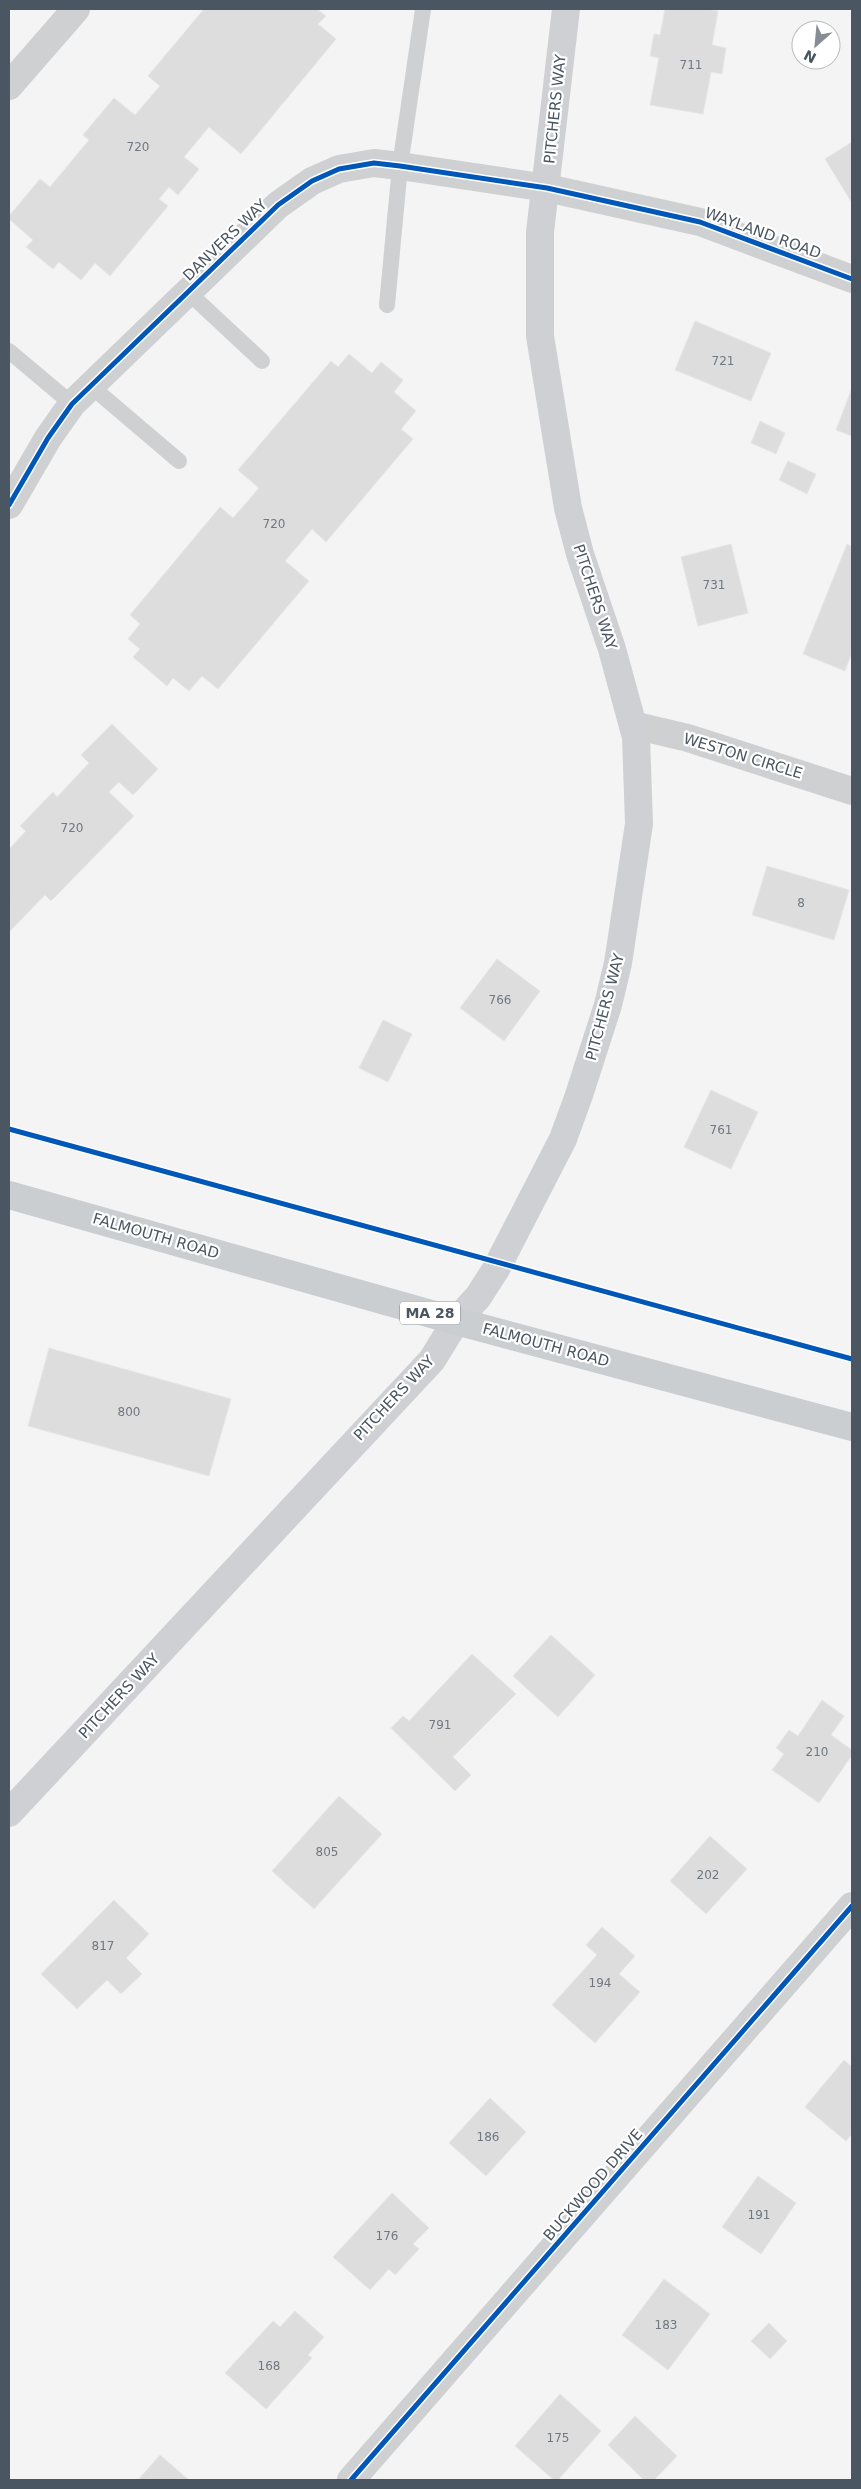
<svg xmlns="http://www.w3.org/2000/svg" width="861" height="2489" viewBox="0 0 861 2489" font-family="'DejaVu Sans',sans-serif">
  <rect width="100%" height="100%" fill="#f4f4f4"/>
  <!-- building -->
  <path fill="#ddddde" stroke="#e5e6e7" d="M204,9H317L326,16L318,24L336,39L241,154L209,127L184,157L199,169L178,195L169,187L159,199L168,206L110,276L95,263L81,280L59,262L53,269L26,247L33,240L9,219V216L40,179L50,187L89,140L83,135L114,98L135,115L160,86L148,76Z
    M665,9H704L718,11L712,45L726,48L722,74L711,72L703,114L650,105L659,58L650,56L654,34L660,35Z
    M852,142V203L825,159Z
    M695,321L771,353L751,401L675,370Z
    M349,354L372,373L381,362L403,380L394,392L416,411L401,429L413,439L326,542L312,529L285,561L309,581L218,689L202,676L189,691L173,678L167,686L133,657L140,649L128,639L140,624L130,615L220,507L233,518L259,488L238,470L331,361L338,367Z
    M852,388V436L836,430Z
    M760,421L785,433L776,454L751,443Z
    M788,461L816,474L807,494L779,480Z
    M731,544L748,613L698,626L681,557Z
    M847,544L852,547V652L845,671L803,654Z
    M112,724L158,769L133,795L119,782L109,792L134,816L51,901L45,895L10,931L9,849L26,831L20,826L53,792L57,797L89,763L81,755Z
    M767,866L849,890L834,940L752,915Z
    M497,959L540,991L504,1041L460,1008Z
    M383,1020L412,1034L388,1082L359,1068Z
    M711,1090L758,1112L731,1169L684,1147Z
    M49,1348L231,1399L209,1476L28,1426Z
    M551,1635L595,1675L558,1717L513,1676Z
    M472,1654L516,1694L453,1757L471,1775L455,1791L391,1728L403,1716L409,1721Z
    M822,1700L844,1716L831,1735L852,1750V1755L819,1803L772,1770L784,1754L776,1748L789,1730L798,1736Z
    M339,1796L382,1834L314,1909L272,1871Z
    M710,1836L747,1869L706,1914L670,1881Z
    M114,1900L149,1934L126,1958L142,1974L121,1994L107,1980L77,2009L41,1974Z
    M602,1927L635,1956L619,1974L640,1992L595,2043L552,2005L597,1955L586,1945Z
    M844,2060L852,2067V2134L846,2141L805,2107Z
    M490,2098L526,2132L486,2176L449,2143Z
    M758,2176L796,2203L761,2254L722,2227Z
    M392,2193L429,2228L413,2244L419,2249L395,2275L389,2269L370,2290L333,2257Z
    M664,2279L710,2314L668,2370L622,2335Z
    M295,2311L324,2337L308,2355L312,2358L266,2409L225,2373L273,2321L280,2327Z
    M769,2323L787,2341L770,2359L751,2341Z
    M560,2394L601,2431L558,2480H554L515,2446Z
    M635,2416L677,2456L654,2480H644L608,2445Z
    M160,2455L189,2480H138Z"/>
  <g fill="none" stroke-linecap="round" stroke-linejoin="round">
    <!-- service -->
    <path stroke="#ced0d2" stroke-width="16" d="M189,293L262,361
      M387,305L400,166L423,9
      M9,351L72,404
      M92,387L179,461"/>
    <!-- minor -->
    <path stroke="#ced0d2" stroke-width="28" d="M9,86L76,9
      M9,505L48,438L72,404L278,205L312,181L339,169L374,163L400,166L547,188L700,222L852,279
      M633,725L688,738L852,791
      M351,2480L852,1906"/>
    <!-- secondary -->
    <path stroke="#ced0d4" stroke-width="28" d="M9,1813L432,1360L456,1321L478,1297L496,1269L563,1139L579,1095L608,1005L618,963L639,824L636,737L612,649L580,554L568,508L540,336V232L566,9"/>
    <!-- primary -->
    <path stroke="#caced1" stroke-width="28" d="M9,1195L456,1321L852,1427"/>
    <!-- cycleway casing -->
    <g stroke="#fff" stroke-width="8">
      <path id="cycleway" d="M9,505L48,438L72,404L278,205L312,181L339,169L374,163L400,166L547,188L700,222L852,279
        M9,1129L852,1359
        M351,2480L852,1906"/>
    </g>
    <!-- cycleway -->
    <use href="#cycleway" stroke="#0057b8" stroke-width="5"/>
  </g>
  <g text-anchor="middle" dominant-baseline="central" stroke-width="4.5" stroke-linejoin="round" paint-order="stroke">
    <!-- number labels -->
    <g font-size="12" fill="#707881">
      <text x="691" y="65">711</text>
      <text x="138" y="147">720</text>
      <text x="723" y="361">721</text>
      <text x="274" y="524">720</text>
      <text x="714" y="585">731</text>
      <text x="72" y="828">720</text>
      <text x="801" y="903">8</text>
      <text x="500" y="1000">766</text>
      <text x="721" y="1130">761</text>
      <text x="129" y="1412">800</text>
      <text x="440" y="1725">791</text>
      <text x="817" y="1752">210</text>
      <text x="327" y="1852">805</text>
      <text x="708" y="1875">202</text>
      <text x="103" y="1946">817</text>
      <text x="600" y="1983">194</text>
      <text x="488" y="2137">186</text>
      <text x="759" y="2215">191</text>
      <text x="387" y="2236">176</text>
      <text x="666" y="2325">183</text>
      <text x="269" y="2366">168</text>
      <text x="558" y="2438">175</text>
    </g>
    <!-- shield labels -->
    <rect fill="#fff" stroke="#808990" stroke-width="1" x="400" y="1301.5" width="60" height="23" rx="4"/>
    <g font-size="14" font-weight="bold" fill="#4a5661">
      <text x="430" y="1313">MA 28</text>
    </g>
    <!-- street labels -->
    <g font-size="15" fill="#4a5661" stroke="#fff">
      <text transform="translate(555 109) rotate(-84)">PITCHERS WAY</text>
      <text transform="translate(763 233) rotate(20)">WAYLAND ROAD</text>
      <text transform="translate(225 240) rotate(-44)">DANVERS WAY</text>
      <text transform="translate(595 597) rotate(72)">PITCHERS WAY</text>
      <text transform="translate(743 756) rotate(17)">WESTON CIRCLE</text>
      <text transform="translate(605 1007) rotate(-75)">PITCHERS WAY</text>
      <text transform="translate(156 1236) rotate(16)">FALMOUTH ROAD</text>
      <text transform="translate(546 1345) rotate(15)">FALMOUTH ROAD</text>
      <text transform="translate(394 1398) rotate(-47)">PITCHERS WAY</text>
      <text transform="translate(119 1696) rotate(-47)">PITCHERS WAY</text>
      <text transform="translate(593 2185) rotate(-49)">BUCKWOOD DRIVE</text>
    </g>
  </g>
  <!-- border -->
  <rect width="861" height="2489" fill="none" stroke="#4a5661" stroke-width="20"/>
  <!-- north arrow -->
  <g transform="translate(816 45) rotate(207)"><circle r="24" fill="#ffffff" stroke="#b7bbc0"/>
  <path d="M0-4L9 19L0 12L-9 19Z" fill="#868d94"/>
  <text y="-8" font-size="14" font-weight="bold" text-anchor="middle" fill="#4a5661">N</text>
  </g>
</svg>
